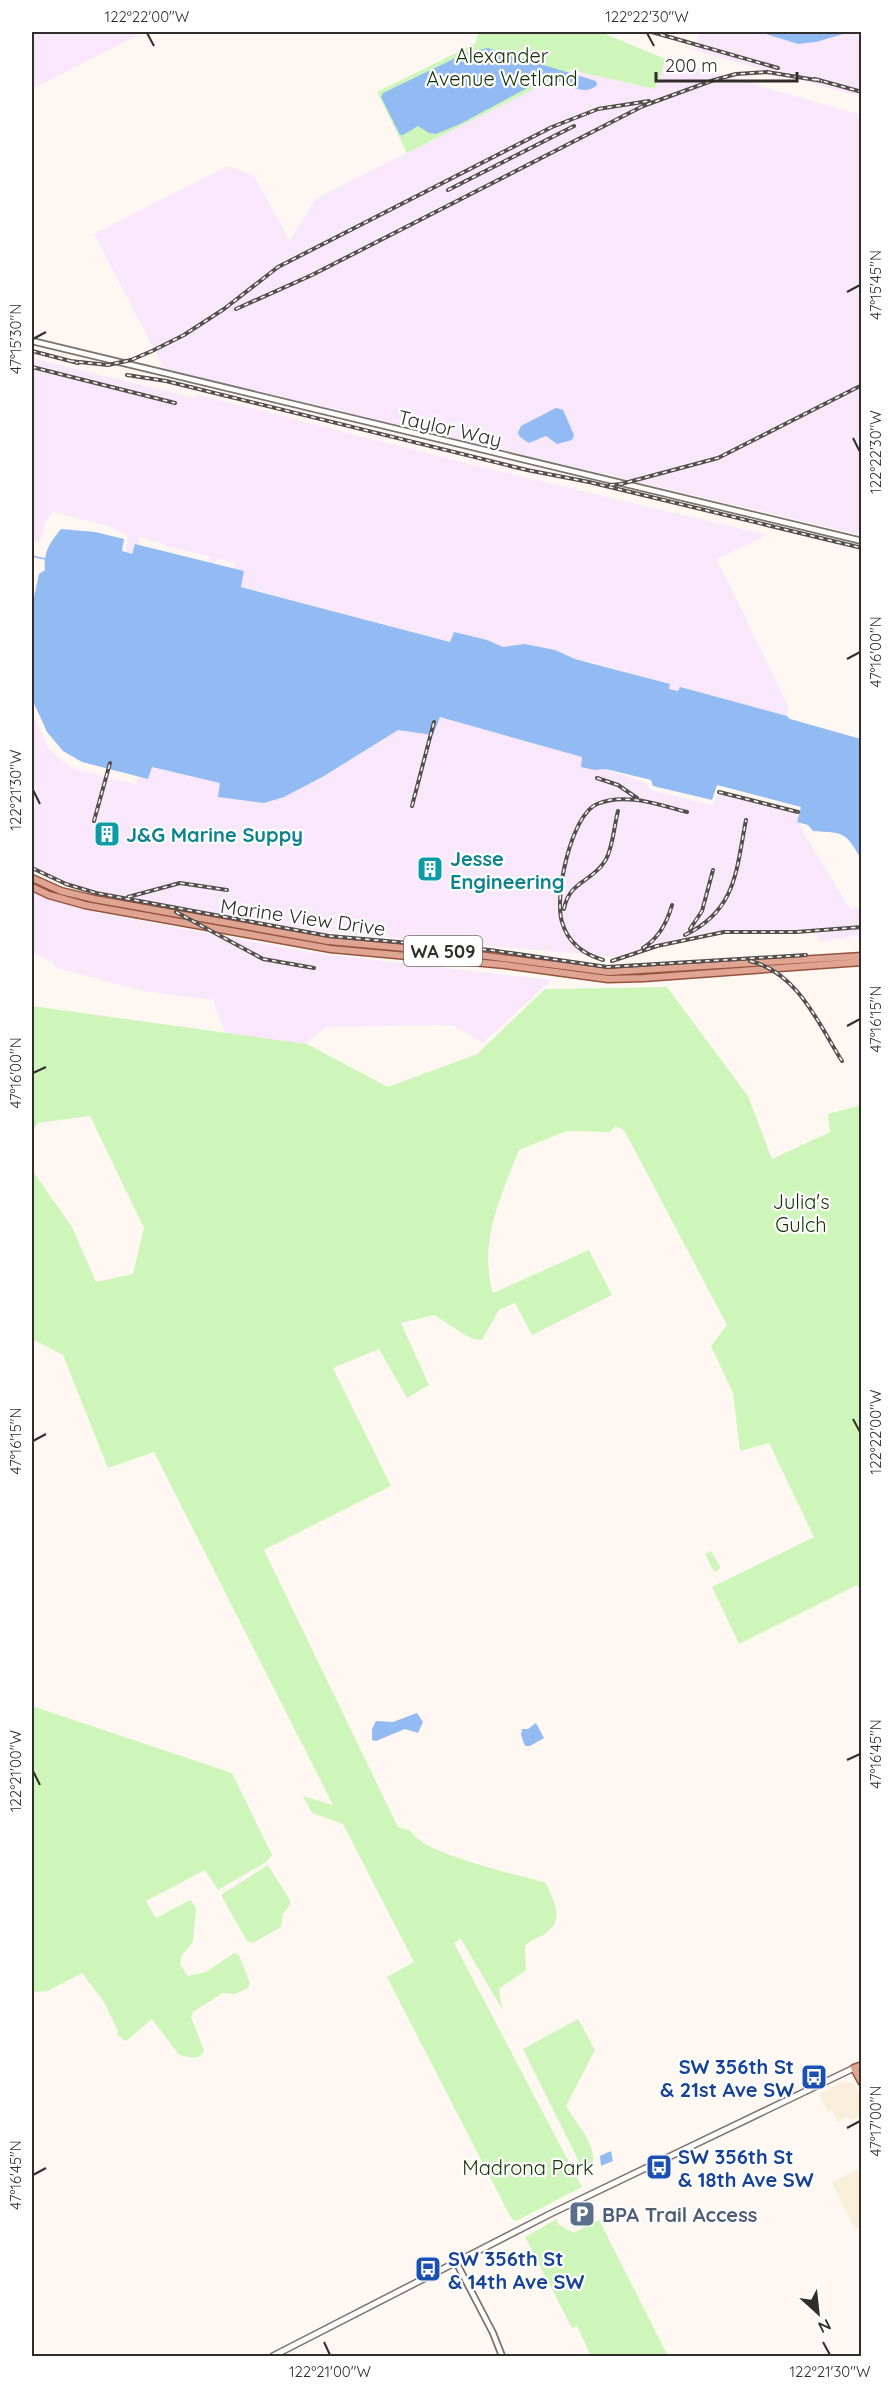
<svg xmlns="http://www.w3.org/2000/svg" width="893" height="2388" viewBox="0 0 893 2388" font-family="Quicksand,sans-serif">
  <rect width="100%" height="100%" fill="#fff7f2"/>
  <!-- commercial -->
  <path fill="#f8eed9" d="M843,2082L854,2083L861,2097V2116L850,2121L848,2117L838,2122L832,2110L828,2112L819,2094Z
    M861,2168V2226L855,2229L832,2183Z"/>
  <!-- industrial -->
  <path fill="#f9e8fb" d="M32,32H145L32,89Z
    M703,32H760L798,44L816,42L850,32H861V97L693,50L699,34Z
    M666,59L861,115V535L164,369L94,234L228,166L254,176L290,240L315,199L571,70L654,89Z
    M32,358L195,398L196,394L482,467L767,535L717,559L788,706L787,716L680,687L678,691L669,689L670,684L588,661L575,659L555,650L525,644L503,647L487,640L454,633L451,642L240,586L244,571L233,569L235,563L216,559L213,569L209,568L211,557L169,547L158,541L157,543L140,537L135,558L125,555L128,536L105,525L53,512L46,521L40,542L32,540Z
    M32,712L49,749L63,762L74,769L135,784L138,777L148,779L152,767L221,783L218,797L264,803L283,797L324,776L398,730L433,735L440,717L582,757L581,766L595,770L606,769L646,783L652,790L712,805L720,791L795,811L803,832L851,910L861,906V935L819,942L817,929L712,932L668,941L626,958L317,931L105,893L68,883L32,866Z
    M32,891L83,910L307,952L552,980L483,1043L454,1026L438,1025L325,1027L300,1049L228,1041L213,1000L143,991L57,968L52,962L32,953Z"/>
  <!-- green -->
  <path fill="#cef6bb" d="M478,32H600L666,59L655,89L571,70L407,153L377,92L476,43Z
    M667,987L748,1096L772,1159L830,1132L828,1114L861,1105V1592L857,1585L739,1644L712,1587L814,1537L769,1443L740,1451L733,1393L711,1346L727,1325L624,1130L615,1126L610,1132L567,1131L519,1150C501,1196 478,1243 493,1293L589,1250L612,1295L532,1335L515,1303L499,1310L482,1340L470,1338L434,1315L401,1323L429,1385L407,1398L379,1349L333,1368L391,1486L264,1550L398,1827L411,1831C422,1854 519,1875 546,1883C553,1900 566,1920 545,1934C538,1938 532,1939 525,1946L526,1970L499,1989L502,2009L461,1939L454,1943L582,2187L516,2221L511,2218L387,1977L414,1962L343,1824L312,1813L303,1796L333,1805L154,1452L108,1468L63,1355L32,1339V1170L72,1227L96,1282L133,1274L144,1228L90,1116L38,1123L32,1132V1006L307,1044L388,1087L477,1054L545,989Z
    M711,1551L721,1568L714,1572L705,1554Z
    M32,1706L232,1773L272,1855L266,1862L218,1890L205,1870L146,1901L156,1918L190,1900L196,1907L193,1942L182,1955L180,1964L188,1976L206,1972L234,1953L239,1955L250,1983L248,1988L235,1994L223,1993L193,2012L191,2017L204,2051C199,2061 189,2057 179,2055L152,2019L126,2041L117,2035L118,2031L104,2002L82,1973L48,1991L32,1992Z
    M268,1865L290,1900V1905L283,1914L281,1927L253,1943L247,1941L221,1895Z
    M578,2019L595,2050L566,2106C577,2125 607,2155 586,2176L523,2049Z
    M557,2219L558,2224L573,2233L599,2220L668,2356H591L577,2326L572,2328L525,2237Z"/>
  <!-- water -->
  <path fill="#92baf3" d="M760,32H850L816,42L798,44Z
    M488,48L596,81L597,85C583,99 562,79 546,78L460,124L436,134L429,133L418,126L403,135H400L381,97L383,93L468,52Z
    M556,408L563,410L574,435L572,440L557,444L546,436L529,443L520,437L518,433L521,426Z
    M61,529L95,532L124,539L122,551L132,554L135,544L244,571L241,587L450,642L454,632L487,640L503,647L525,644L555,650L575,659L670,684L669,689L678,691L680,687L695,691L787,716L790,719L861,739V859C845,831 844,833 813,831L808,825L797,822L801,807L717,785L712,800L653,786L651,780L606,769L595,770L581,767L582,757L440,717L433,735L398,730L324,776L284,797L264,803L218,797L220,783L152,767L148,779L82,762L63,751L47,732L32,699V606L39,574L45,570C43,553 50,542 61,529Z
    M417,1713L423,1722L418,1733L405,1729L376,1741L372,1740V1729L376,1721L393,1722Z
    M536,1723L544,1738L530,1746H525L521,1735L522,1729H528Z
    M611,2151L613,2161L601,2166L600,2156Z"/>
  <g fill="none" stroke-linecap="round" stroke-linejoin="round">
    <!-- stream -->
    <path stroke="#92baf3" stroke-width="1.5" d="M32,556L45,559"/>
    <!-- tertiary casing -->
    <g stroke="#7c746f" stroke-width="8">
      <path id="tertiary" d="M32,341L862,541
        M456,2262L493,2333L502,2356"/>
    </g>
    <!-- secondary casing -->
    <g stroke="#7c746f" stroke-width="8">
      <path id="secondary" d="M273,2356L550,2214L854,2068"/>
    </g>
    <!-- primary casing -->
    <g stroke="#95533e" stroke-width="9">
      <path id="primary" d="M32,878L61,891L94,899L328,941L471,954L609,972L862,956
        M32,887L49,895L85,905L331,949L505,965L608,979L644,978L862,962
        M862,2065L854,2068L862,2083"/>
    </g>
    <!-- tertiary -->
    <use href="#tertiary" stroke="#fff" stroke-width="4.5"/>
    <!-- secondary -->
    <use href="#secondary" stroke="#fff" stroke-width="5"/>
    <!-- primary -->
    <use href="#primary" stroke="#e0a492" stroke-width="6"/>
    <!-- rail casing -->
    <g stroke="#544f4d" stroke-width="4">
      <path id="rail" d="M652,32L778,68
        M815,79L862,92
        M448,190L574,126
        M236,309L312,275L643,106L714,80L736,74L767,72L822,81
        M32,351L78,363
        M70,361L108,365L131,360L152,351L184,335L224,309L278,267L552,127L598,109L649,101
        M32,367L175,403
        M127,375L166,381L527,470L589,482L862,548
        M610,485L621,484L718,458L862,385
        M597,778L618,785L637,798
        M719,792L798,812
        M412,806L434,722
        M94,821L110,763
        M32,868L66,884L96,893L329,936L490,950L607,967L806,955
        M128,897L180,883L227,890
        M564,909C569,881 592,882 605,861C613,848 614,826 618,811
        M176,912L263,959L314,968
        M690,929L702,911L713,870
        M685,935C737,910 736,870 746,820
        M643,948C659,938 667,923 672,905
        M603,960C583,954 568,943 562,922C554,896 571,815 597,804C625,792 659,805 687,812
        M612,961L657,946L724,932H796L862,927
        M750,961C798,973 818,1023 842,1061"/>
    </g>
    <!-- rail -->
    <use href="#rail" stroke="#fff" stroke-width="1.5" stroke-dasharray="4.5" stroke-linecap="butt"/>
  </g>
  <!-- ticks -->
  <path fill="none" stroke="#312d2b" stroke-width="2" d="M147,33L154,46M647,33L654,46M847,292L860,285M33,339L46,332M853,438L860,452M847,659L860,652M33,790L40,804M847,1026L860,1019M33,1073L46,1067M853,1419L860,1432M33,1441L46,1434M847,1760L860,1754M33,1771L40,1785M847,2128L860,2121M33,2175L46,2168M324,2342L330,2355M823,2342L830,2355"/>
  <!-- icons -->
  <defs>
    <g id="building-square" transform="scale(1.35)"><rect x="-9" y="-9" width="18" height="18" rx="4" fill="#0f9aa8" stroke="#fff"/><path d="M-4-6H4V6H1V3H-1V6H-4ZM-2.5-4.3h1.7v1.8h-1.7ZM.8-4.3h1.7v1.8H.8ZM-2.5-1h1.7V.8h-1.7ZM.8-1h1.7V.8H.8Z" fill="#fff"/></g>
    <g id="bus-square" transform="scale(1.35)"><rect x="-9" y="-9" width="18" height="18" rx="4" fill="#1a4fb4" stroke="#fff"/><path d="M-5-6H5V4H4V6H2V4H-2V6H-4V4H-5ZM-3.5-4V0h7V-4ZM-3.5 1.2v1.5H-2V1.2ZM2 1.2v1.5H3.5V1.2Z" fill="#fff"/></g>
    <g id="parking-square" transform="scale(1.35)"><rect x="-9" y="-9" width="18" height="18" rx="4" fill="#5c6f8a" stroke="#fff"/><path d="M-3.5-5.5H1a3.5 3.5 0 0 1 0 7H-1V5.5H-3.5ZM-1-3.4V-.6H.8a1.4 1.4 0 0 0 0-2.8Z" fill="#fff"/></g>
  </defs>
  <g fill-rule="evenodd">
    <use href="#building-square" x="107" y="834"/>
    <use href="#building-square" x="430" y="869"/>
    <use href="#bus-square" x="814" y="2077"/>
    <use href="#bus-square" x="659" y="2167"/>
    <use href="#parking-square" x="582" y="2214"/>
    <use href="#bus-square" x="428" y="2269"/>
  </g>
  <g text-anchor="middle" dominant-baseline="central" stroke-width="4.5" stroke-linejoin="round" paint-order="stroke">
    <!-- shield labels -->
    <rect fill="#fff" stroke="#6f6c6b" stroke-width="1.5" x="404" y="936" width="78" height="30" rx="4.5"/>
    <g font-size="18" font-weight="bold" fill="#312d2b">
      <text x="443" y="951">WA 509</text>
    </g>
    <!-- park labels -->
    <g font-size="20" fill="#173107" stroke="#fff">
      <text x="502" y="55">Alexander<tspan x="502" dy="23">Avenue Wetland</tspan></text>
      <text x="801" y="1201">Julia's<tspan x="801" dy="23">Gulch</tspan></text>
      <text x="528" y="2167">Madrona Park</text>
    </g>
    <!-- street labels -->
    <g font-size="20" fill="#312d2b" stroke="#fff">
      <text transform="translate(450 428) rotate(13)">Taylor Way</text>
      <text transform="translate(303 917) rotate(8)">Marine View Drive</text>
    </g>
    <!-- culture labels -->
    <g font-size="20" font-weight="bold" fill="#0d838f" stroke="#fff" text-anchor="start">
      <text x="126" y="834">J&amp;G Marine Suppy</text>
      <text x="450" y="858">Jesse<tspan x="450" dy="23">Engineering</tspan></text>
    </g>
    <!-- transit labels -->
    <g font-size="20" font-weight="bold" fill="#164399" stroke="#fff" text-anchor="start">
      <text x="794" y="2066" text-anchor="end">SW 356th St<tspan x="794" dy="23">&amp; 21st Ave SW</tspan></text>
      <text x="678" y="2156">SW 356th St<tspan x="678" dy="23">&amp; 18th Ave SW</tspan></text>
      <text x="448" y="2258">SW 356th St<tspan x="448" dy="23">&amp; 14th Ave SW</tspan></text>
    </g>
    <!-- service labels -->
    <g font-size="20" font-weight="bold" fill="#4e5e75" stroke="#fff" text-anchor="start">
      <text x="602" y="2214">BPA Trail Access</text>
    </g>
  </g>
  <!-- border -->
  <rect width="893" height="2388" fill="none" stroke="#ffffff" stroke-width="66"/>
  <!-- north arrow -->
  <g transform="translate(818 2313) rotate(153)" stroke="#ffffff" stroke-width="4.5" paint-order="stroke">
  <path d="M0-4.5L10 22L0 15L-10 22Z" fill="#312d2b"/>
  <text y="-9" font-size="16" font-weight="bold" text-anchor="middle" fill="#312d2b">N</text>
  </g>
  <!-- scale -->
  <path d="M656 72v9h141v-9" fill="none" stroke="#312d2b" stroke-width="3"/>
  <text x="665" y="72" font-size="18" fill="#312d2b" stroke="#ffffff" stroke-width="4.5" paint-order="stroke">200 m</text>
  <rect x="33" y="33" width="827" height="2322" fill="none" stroke="#312d2b" stroke-width="2"/>
  <g font-size="15" text-anchor="middle" fill="#312d2b">
    <text x="147" y="22">122°22'00"W</text>
    <text x="647" y="22">122°22'30"W</text>
    <text transform="translate(876 285) rotate(-90)" y="5">47°15'45"N</text>
    <text transform="translate(16 339) rotate(-90)" y="5">47°15'30"N</text>
    <text transform="translate(876 452) rotate(-90)" y="5">122°22'30"W</text>
    <text transform="translate(876 652) rotate(-90)" y="5">47°16'00"N</text>
    <text transform="translate(16 790) rotate(-90)" y="5">122°21'30"W</text>
    <text transform="translate(876 1019) rotate(-90)" y="5">47°16'15"N</text>
    <text transform="translate(16 1073) rotate(-90)" y="5">47°16'00"N</text>
    <text transform="translate(876 1432) rotate(-90)" y="5">122°22'00"W</text>
    <text transform="translate(16 1441) rotate(-90)" y="5">47°16'15"N</text>
    <text transform="translate(876 1754) rotate(-90)" y="5">47°16'45"N</text>
    <text transform="translate(16 1771) rotate(-90)" y="5">122°21'00"W</text>
    <text transform="translate(876 2121) rotate(-90)" y="5">47°17'00"N</text>
    <text transform="translate(16 2175) rotate(-90)" y="5">47°16'45"N</text>
    <text x="330" y="2377">122°21'00"W</text>
    <text x="830" y="2377">122°21'30"W</text>
  </g>
</svg>
